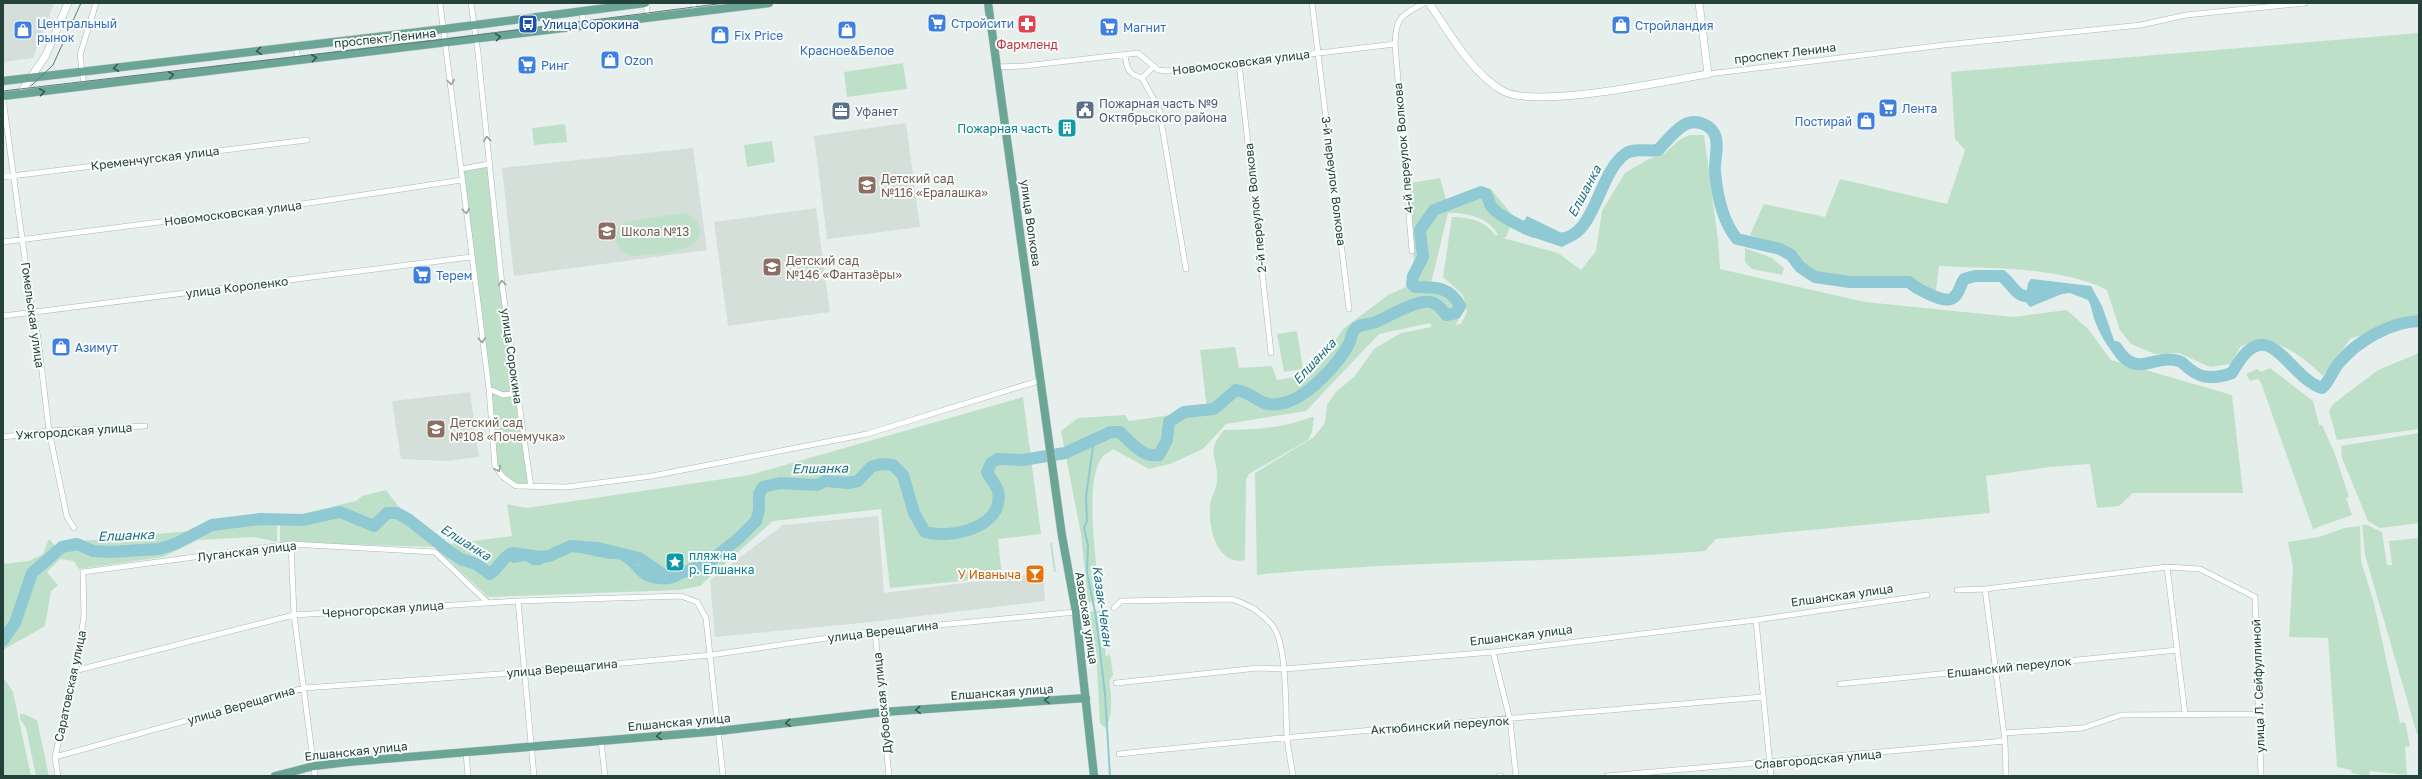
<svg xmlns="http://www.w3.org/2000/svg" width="2422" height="779" viewBox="0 0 2422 779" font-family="'Golos Text',sans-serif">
  <rect width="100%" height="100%" fill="#e6efeb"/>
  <!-- built -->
  <path fill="#d4dfda" d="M3,3H54L33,58L3,62Z
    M906,123L920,227L827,239L814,136Z
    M693,148L707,250L514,276L502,168Z
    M816,208L830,312L728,326L714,222Z
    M470,392L479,457L447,461L401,459L392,401Z
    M878,516L884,593L1043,573L1045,601L871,622L715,637L710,580L783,525Z"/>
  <!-- green -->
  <path fill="#bfe0c8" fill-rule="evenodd" d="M2419,33V320L2351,338L2323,376C2300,354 2274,333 2241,346L2230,364L2210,367L2179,353L2155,354L2131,344L2120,330L2107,290C2059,266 1992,269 1939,266L1936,290L1809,271L1798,254L1750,235L1764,204L1825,217L1840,179L1947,204L1965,150L1955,139L1951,72Z
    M903,63L907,89L847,97L844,72Z
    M565,124L567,142L534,145L532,128Z
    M1689,135H1704L1718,240L1720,269L1865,302L2014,317L2067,310L2088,329L2111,360L2232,395L2243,493H2133L2119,506L2097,508L2090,464L2049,467L1986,476L1990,513L1716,539L1705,551C1597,560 1489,561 1381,566C1339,569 1298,570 1257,575L1255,473L1314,437L1325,423L1327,405L1336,392L1355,376L1374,349L1401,333L1432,327L1430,323L1379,334L1306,411L1226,424L1203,449L1170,464L1149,469L1113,449C1109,452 1103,455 1101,459C1084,485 1097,567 1100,599L1088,603L1081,534L1061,431L1078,418L1125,415L1129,421L1207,410L1200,350L1235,347L1239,368L1272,366L1277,380L1313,374L1343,329L1388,295L1406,287L1414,270L1411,183L1440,178L1447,203L1490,188L1514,217L1506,237L1503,238L1558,253L1581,270L1596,251L1602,211L1625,173L1647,160L1665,153L1678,141ZM1448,213C1467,212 1490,218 1498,235H1495C1486,221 1468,217 1452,217L1443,277L1463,295L1467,312L1461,324L1456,325L1462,311L1456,294L1431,283Z
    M772,141L775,162L747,167L744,145Z
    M489,164L502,285L531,487L516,486L495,466L461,169Z
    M683,213C690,214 697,218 699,225C709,254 651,254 634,256C621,254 614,246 616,233L625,222Z
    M1745,248L1772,258L1784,268L1782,275L1752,269L1745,262Z
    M1297,331L1303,369L1284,372L1277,334Z
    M2419,353V429L2337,440L2329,411L2333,404L2378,370Z
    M2270,368L2313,401L2319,425H2322L2335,454L2349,497L2346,498L2352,515L2313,529L2261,383L2258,379L2250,381L2246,374L2257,369L2261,372Z
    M1023,397L1041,534L998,539L1002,577L890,588L881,509L773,521L700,586L679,590L488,597L434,547L280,542V519L356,501L362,496L386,490L401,510L441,545L512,536L507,504L527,508L750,475Z
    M1312,417H1314L1312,432L1308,440L1249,474L1246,479L1245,560C1217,566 1208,528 1210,505C1211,497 1216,490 1217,482C1219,456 1204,454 1224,430C1255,430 1282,428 1312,417Z
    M2419,433V523L2380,528L2368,521L2342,458L2341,446Z
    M256,516L272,517V520H277V542L254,537L198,540L163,557L79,569L74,561L60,559L47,572L58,585L51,591L45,626L3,650V564L29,561L43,554L49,539L59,550L66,549L71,542L210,529Z
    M2362,525H2367L2382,532L2387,565H2392L2389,541L2419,538V734H2417L2365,555Z
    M2360,526L2361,561L2374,603L2400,723L2405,722L2410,746L2405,747L2407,775L2370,771L2369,776L2352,773L2351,770L2337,767L2328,638L2289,637L2293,567L2288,542L2319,537L2344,528Z
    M1050,543H1052L1056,572H1054Z
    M1105,610L1109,624L1104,636L1106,657L1110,654L1113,675L1109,682C1112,693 1113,719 1105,728L1100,723L1096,650L1088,623L1090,612Z
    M3,677L13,692L31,776H3Z
    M20,714H24L37,720L49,776H36L26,728L20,719Z"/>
  <!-- water -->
  <path fill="#8ec9d4" d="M1527,216L1564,234L1574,235L1573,241L1562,247L1523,234L1518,230Z
    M2031,279L2091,286L2102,306L2114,340L2125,360L2123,361C2112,356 2099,333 2095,321C2092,313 2092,307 2088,300L2070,293L2062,294L2030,307L2025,301L2028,283Z
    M579,547L592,549L609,547L613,554C630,548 631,562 639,566C647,570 655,572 662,576L672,571H683L685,575C678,588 651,586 641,578C633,573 627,559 614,559C597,559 578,549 561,553C546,557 542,573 526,561L513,563L506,558C512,550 526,553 533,556C549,553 563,548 579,547Z"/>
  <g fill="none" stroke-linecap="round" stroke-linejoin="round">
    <!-- stream -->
    <path stroke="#8ec9d4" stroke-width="2" d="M1094,439L1086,497L1087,521L1084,528L1088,545L1087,573L1096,617L1105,694L1110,776"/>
    <!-- river -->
    <path stroke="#8ec9d4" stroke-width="12" d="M1559,239C1596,237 1597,175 1625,154C1634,147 1647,152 1658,150C1666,142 1674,131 1684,125C1694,119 1708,123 1714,133C1720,143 1714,161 1715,172C1717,194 1723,222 1737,239L1780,249L1791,255L1800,267L1815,277L1850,282H1909C1915,288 1943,303 1951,299C1959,296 1960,285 1964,279L1975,276H2002C2018,290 2014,300 2041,295
      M2116,347C2137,381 2152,353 2179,361C2183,362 2187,368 2191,370C2203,380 2218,378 2232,373C2268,307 2286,376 2322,388C2330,381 2332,371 2339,363C2357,341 2390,322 2419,321
      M3,640L15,623L32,573L62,547L77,544L93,551L111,552L159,549L175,544L212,525L260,519L303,520L340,512L374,526L387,513H397L408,519L450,552L461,559L476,564L490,574C499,568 502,557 512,553L541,557L549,556L571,546L598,548L639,558L662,574L674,575L705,565L738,539L756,521L759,510V494L763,487L780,483L817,485L825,481L848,483L858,481L871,467L881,464L893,465L903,475L914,513L925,532C951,539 1005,528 998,491C996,485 990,478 987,472L991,463L998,459L1023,460L1065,453L1111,432H1120C1130,442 1143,458 1159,455L1167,440L1169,422L1184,412L1214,409L1236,390C1258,393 1259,412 1290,401C1311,393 1338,364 1349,344C1351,340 1351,334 1354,330C1360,323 1369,325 1376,322C1390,316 1415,300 1430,302C1437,303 1442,309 1446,315L1456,313L1460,306C1450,286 1434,287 1415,287L1412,284L1413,276L1423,257L1420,230L1434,210L1481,192L1486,194C1488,198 1489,202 1491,206C1498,216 1524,228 1535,232"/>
    <!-- street casing -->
    <g stroke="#a8b8b2" stroke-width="6">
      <path id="street" d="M440,3L489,389L495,466L503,477L516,486L567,487L652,476L867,434L1041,380
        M471,3L478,53L502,285L531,487
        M646,3L648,18
        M694,3V12
        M1312,3L1349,309
        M582,11L583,26
        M296,47L298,60
        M1125,55C1127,69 1128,74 1142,78L1154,66
        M1239,63L1271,353
        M997,67L1024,66L1138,53L1158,70L1168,71L1395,44
        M1708,74L1944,45L2141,25L2186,15L2305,3
        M1142,78L1159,109L1186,269
        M84,86L80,55L96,3
        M3,99L32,311L38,338L49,431L67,517L74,528
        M461,169L489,164
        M3,177L307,140
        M3,242L316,202L462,180
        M1412,251L1395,44C1396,16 1401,16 1424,3
        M3,316L471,257
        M489,389L503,395L517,393
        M3,437L49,431L145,426
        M291,544L294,615L315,776
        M2167,567L2185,713
        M1985,589L2005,741L2006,776
        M1957,590L1985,589L2167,567L2200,569L2255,597L2261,776
        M518,601L534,776
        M1114,608L1121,601L1231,599C1246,603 1261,612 1272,625C1288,644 1285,710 1287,736C1288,750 1291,763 1293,776
        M1756,620L1771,776
        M875,631L889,776
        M1493,652L1510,720L1516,776
        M74,671L294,615L518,601L681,596L697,602L706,618L723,776
        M1116,683L1258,668L1284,669L1493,652L1756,620L1927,595
        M1840,684L2177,650
        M2004,733L2083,728L2121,715L2259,714
        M601,741L605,776
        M466,753L468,776
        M1119,754C1333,731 1548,716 1762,697
        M55,757L304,688L526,672L711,655L875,631L1076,612
        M58,776L55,757L78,658L84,615L83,572L291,544L435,552L488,603
        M1499,776H1501
        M1607,776L2005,741"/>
    </g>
    <!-- secondary casing -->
    <g stroke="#a4bbb3" stroke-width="8">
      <path id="secondary" d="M1429,3C1448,31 1473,75 1503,91C1538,109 1665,81 1708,74L1699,3
        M19,95L46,55L68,3"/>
    </g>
    <!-- primary casing -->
    <g stroke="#c2cac8" stroke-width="9">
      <path id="primary" d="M988,3L1062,536L1076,612L1094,776
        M3,81L444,29L645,3
        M3,96L769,3
        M275,776L314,766L348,762L719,731L883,712L1086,698"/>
    </g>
    <!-- street -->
    <use href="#street" stroke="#fff" stroke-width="5"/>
    <!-- secondary -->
    <use href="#secondary" stroke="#fff" stroke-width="7"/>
    <!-- primary -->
    <use href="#primary" stroke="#6aa596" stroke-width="8"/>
    <!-- tram -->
    <path stroke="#5f7d75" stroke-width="1" d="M31,86L53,65L81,3
      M3,91L446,39L725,3"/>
  </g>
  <!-- one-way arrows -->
  <defs><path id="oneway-chevron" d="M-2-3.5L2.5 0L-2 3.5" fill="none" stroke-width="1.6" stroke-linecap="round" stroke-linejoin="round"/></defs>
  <g stroke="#365b51">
    <use href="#oneway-chevron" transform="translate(498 37) rotate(-7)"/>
    <use href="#oneway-chevron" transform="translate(259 51) rotate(173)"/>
    <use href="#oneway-chevron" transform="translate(314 58) rotate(-6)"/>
    <use href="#oneway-chevron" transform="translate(116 68) rotate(173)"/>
    <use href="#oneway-chevron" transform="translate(171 75) rotate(-7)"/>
    <use href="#oneway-chevron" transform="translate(42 92) rotate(-8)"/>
    <use href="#oneway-chevron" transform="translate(1047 700) rotate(176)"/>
    <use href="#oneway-chevron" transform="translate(918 710) rotate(176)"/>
    <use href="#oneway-chevron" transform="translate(788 723) rotate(174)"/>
    <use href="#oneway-chevron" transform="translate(659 736) rotate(175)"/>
  </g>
  <g stroke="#92a09c">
    <use href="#oneway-chevron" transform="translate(451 82) rotate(83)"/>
    <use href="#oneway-chevron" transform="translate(487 139) rotate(-96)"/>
    <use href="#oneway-chevron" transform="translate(466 211) rotate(83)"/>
    <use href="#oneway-chevron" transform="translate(502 283) rotate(-97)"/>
    <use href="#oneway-chevron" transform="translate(482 340) rotate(83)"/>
    <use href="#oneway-chevron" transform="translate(498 469) rotate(63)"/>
  </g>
  <!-- icons -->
  <defs>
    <g id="supermarket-square" transform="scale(1)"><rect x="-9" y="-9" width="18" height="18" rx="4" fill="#3f7fe0" stroke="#f7fbf9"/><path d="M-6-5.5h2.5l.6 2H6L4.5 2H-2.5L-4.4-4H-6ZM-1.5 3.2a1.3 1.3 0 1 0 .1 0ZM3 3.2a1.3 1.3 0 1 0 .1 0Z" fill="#fff"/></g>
    <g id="bus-square" transform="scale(1)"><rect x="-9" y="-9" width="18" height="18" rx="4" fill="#1a4fb4" stroke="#f7fbf9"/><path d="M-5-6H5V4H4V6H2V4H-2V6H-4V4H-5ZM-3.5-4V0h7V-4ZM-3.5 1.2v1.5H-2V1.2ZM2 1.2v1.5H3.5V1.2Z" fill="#fff"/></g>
    <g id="pharmacy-square" transform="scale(1)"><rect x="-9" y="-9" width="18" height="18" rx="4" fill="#e0444e" stroke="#f7fbf9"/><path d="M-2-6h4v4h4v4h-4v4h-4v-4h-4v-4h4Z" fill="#fff"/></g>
    <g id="shop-square" transform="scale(1)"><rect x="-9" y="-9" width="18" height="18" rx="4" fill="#3f7fe0" stroke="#f7fbf9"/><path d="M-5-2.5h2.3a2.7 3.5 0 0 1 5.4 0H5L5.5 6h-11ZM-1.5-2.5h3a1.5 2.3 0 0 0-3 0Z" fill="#fff"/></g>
    <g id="civic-square" transform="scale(1)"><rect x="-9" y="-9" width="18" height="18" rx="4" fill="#5c6f8a" stroke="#f7fbf9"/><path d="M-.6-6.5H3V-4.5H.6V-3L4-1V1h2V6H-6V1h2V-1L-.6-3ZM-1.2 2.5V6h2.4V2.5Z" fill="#fff"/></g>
    <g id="office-square" transform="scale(1)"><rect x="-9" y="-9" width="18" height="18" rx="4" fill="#5c6f8a" stroke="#f7fbf9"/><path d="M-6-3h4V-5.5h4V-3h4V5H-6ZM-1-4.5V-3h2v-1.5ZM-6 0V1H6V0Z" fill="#fff"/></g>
    <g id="building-square" transform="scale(1)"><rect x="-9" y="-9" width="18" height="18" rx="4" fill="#0f9aa8" stroke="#f7fbf9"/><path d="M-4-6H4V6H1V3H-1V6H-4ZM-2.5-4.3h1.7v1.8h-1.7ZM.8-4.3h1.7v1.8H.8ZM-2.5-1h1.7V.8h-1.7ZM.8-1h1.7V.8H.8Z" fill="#fff"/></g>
    <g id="school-square" transform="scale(1)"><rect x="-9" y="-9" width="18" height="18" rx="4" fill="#8d6e63" stroke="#f7fbf9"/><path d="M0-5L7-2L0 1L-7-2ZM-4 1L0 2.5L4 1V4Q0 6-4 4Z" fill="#fff"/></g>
    <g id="sight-square" transform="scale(1)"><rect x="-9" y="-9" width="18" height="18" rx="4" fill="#0f9aa8" stroke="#f7fbf9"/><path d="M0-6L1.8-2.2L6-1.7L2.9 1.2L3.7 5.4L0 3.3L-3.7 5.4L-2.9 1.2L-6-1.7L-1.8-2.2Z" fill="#fff"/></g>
    <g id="bar-square" transform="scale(1)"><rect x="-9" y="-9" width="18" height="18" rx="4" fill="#e8710a" stroke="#f7fbf9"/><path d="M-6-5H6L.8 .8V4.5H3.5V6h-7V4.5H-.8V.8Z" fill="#fff"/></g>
  </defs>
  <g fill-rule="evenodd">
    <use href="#supermarket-square" x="937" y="23"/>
    <use href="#bus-square" x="528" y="24"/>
    <use href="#pharmacy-square" x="1027" y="24"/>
    <use href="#shop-square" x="1621" y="25"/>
    <use href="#supermarket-square" x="1109" y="27"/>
    <use href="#shop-square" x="23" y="30"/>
    <use href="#shop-square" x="847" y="30"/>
    <use href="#shop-square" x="720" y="35"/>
    <use href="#shop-square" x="610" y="60"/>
    <use href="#supermarket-square" x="527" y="65"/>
    <use href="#supermarket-square" x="1888" y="108"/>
    <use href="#civic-square" x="1085" y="110"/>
    <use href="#office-square" x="841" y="111"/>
    <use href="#shop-square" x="1866" y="121"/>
    <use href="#building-square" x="1067" y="128"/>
    <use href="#school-square" x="867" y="185"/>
    <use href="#school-square" x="607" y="231"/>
    <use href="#school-square" x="772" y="267"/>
    <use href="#supermarket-square" x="422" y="275"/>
    <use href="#shop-square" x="61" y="347"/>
    <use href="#school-square" x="436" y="429"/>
    <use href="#sight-square" x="675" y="562"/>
    <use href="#bar-square" x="1035" y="574"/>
  </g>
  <g text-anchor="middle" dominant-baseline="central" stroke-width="4" stroke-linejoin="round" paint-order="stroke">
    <!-- shop labels -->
    <g font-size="12" fill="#366cbe" stroke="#f7fbf9" text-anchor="start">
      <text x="37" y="23">Центральный<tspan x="37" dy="14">рынок</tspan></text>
      <text x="951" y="23">Стройсити</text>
      <text x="1635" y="25">Стройландия</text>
      <text x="1123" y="27">Магнит</text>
      <text x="734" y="35">Fix Price</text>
      <text x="847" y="50" text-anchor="middle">Красное&amp;Белое</text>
      <text x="624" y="60">Ozon</text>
      <text x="541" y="65">Ринг</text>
      <text x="1902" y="108">Лента</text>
      <text x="1852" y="121" text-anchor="end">Постирай</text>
      <text x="436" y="275">Терем</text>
      <text x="75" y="347">Азимут</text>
    </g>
    <!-- transit labels -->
    <g font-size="12" fill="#164399" stroke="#f7fbf9" text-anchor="start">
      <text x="542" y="24">Улица Сорокина</text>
    </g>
    <!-- street labels -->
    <g font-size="12" fill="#24423a" stroke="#f7fbf9">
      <text transform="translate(385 38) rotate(-6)">проспект Ленина</text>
      <text transform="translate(1785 53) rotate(-7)">проспект Ленина</text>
      <text transform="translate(1241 62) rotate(-7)">Новомосковская улица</text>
      <text transform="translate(1403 148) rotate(-95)">4-й переулок Волкова</text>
      <text transform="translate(155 158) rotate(-7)">Кременчугская улица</text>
      <text transform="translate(1334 181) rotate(83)">3-й переулок Волкова</text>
      <text transform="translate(1255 208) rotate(-96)">2-й переулок Волкова</text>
      <text transform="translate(233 213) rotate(-7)">Новомосковская улица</text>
      <text transform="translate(1031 223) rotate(82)">улица Волкова</text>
      <text transform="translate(237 287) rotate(-7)">улица Короленко</text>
      <text transform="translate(33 315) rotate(82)">Гомельская улица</text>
      <text transform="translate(512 356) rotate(82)">улица Сорокина</text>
      <text transform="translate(74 431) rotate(-4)">Ужгородская улица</text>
      <text transform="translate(247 551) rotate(-7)">Луганская улица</text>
      <text transform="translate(1842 595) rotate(-8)">Елшанская улица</text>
      <text transform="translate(383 609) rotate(-4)">Черногорская улица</text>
      <text transform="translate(1087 618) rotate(81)">Азовская улица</text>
      <text transform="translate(883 631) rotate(-7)">улица Верещагина</text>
      <text transform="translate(1521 635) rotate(-7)">Елшанская улица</text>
      <text transform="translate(2009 667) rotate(-6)">Елшанский переулок</text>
      <text transform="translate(562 668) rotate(-5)">улица Верещагина</text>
      <text transform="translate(70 686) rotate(-78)">Саратовская улица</text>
      <text transform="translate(2258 686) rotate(-92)">улица Л. Сейфуллиной</text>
      <text transform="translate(1002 692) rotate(-4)">Елшанская улица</text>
      <text transform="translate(882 703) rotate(-96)">Дубовская улица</text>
      <text transform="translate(241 705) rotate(-16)">улица Верещагина</text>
      <text transform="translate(679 722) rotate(-5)">Елшанская улица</text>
      <text transform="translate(1440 725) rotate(-4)">Актюбинский переулок</text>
      <text transform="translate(356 751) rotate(-6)">Елшанская улица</text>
      <text transform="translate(1818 759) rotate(-5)">Славгородская улица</text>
    </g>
    <!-- health labels -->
    <g font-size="12" fill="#be3a42" stroke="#f7fbf9">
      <text x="1027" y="44">Фармленд</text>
    </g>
    <!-- service labels -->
    <g font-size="12" fill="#4e5e75" stroke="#f7fbf9" text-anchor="start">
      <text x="1099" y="103">Пожарная часть №9<tspan x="1099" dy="14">Октябрьского района</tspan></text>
      <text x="855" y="111">Уфанет</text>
    </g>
    <!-- culture labels -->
    <g font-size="12" fill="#0d838f" stroke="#f7fbf9" text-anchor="end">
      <text x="1053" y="128">Пожарная часть</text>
      <text x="689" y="555" text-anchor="start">пляж на<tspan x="689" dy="14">р. Елшанка</tspan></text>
    </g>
    <!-- education labels -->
    <g font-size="12" fill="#785e54" stroke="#f7fbf9" text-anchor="start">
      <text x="881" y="178">Детский сад<tspan x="881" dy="14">№116 «Ералашка»</tspan></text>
      <text x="621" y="231">Школа №13</text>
      <text x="786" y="260">Детский сад<tspan x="786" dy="14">№146 «Фантазёры»</tspan></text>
      <text x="450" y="422">Детский сад<tspan x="450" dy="14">№108 «Почемучка»</tspan></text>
    </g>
    <!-- food labels -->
    <g font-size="12" fill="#c56008" stroke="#f7fbf9" text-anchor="end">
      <text x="1021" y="574">У Иваныча</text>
    </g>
    <!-- water labels -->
    <g font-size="13" font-style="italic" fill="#1c6f80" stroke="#f7fbf9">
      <text transform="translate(1584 191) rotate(-62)">Елшанка</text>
      <text transform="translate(1314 361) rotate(-47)">Елшанка</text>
      <text transform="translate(820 468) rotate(-1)">Елшанка</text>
      <text transform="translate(126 535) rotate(-2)">Елшанка</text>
      <text transform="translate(466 542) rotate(32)">Елшанка</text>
      <text transform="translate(1103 606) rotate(82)">Казак-Чекан</text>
    </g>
  </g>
  <!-- border -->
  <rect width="2422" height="779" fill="none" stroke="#24423a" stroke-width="8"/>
</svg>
